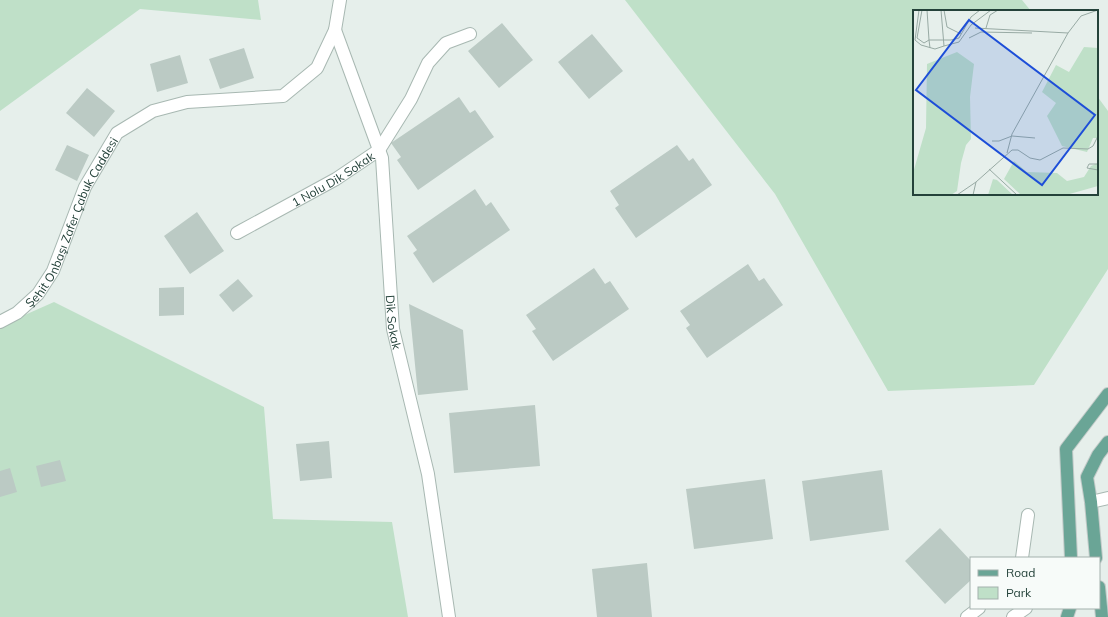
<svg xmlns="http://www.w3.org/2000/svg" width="1108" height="617" viewBox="0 0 1108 617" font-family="Mulish,sans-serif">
  <rect width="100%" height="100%" fill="#e6efeb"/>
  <!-- green -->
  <path fill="#bfe0c8" d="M0,0H258L261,20L140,9L0,111Z
    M625,0H1022L1031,11H914V194H1097V96L1108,111V269L1034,385L888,391L775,194Z
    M54,302L264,407L273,519L392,522L408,617H0V326Z"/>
  <!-- building -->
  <path fill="#bbcac4" d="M502,23L533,60L499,88L468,51Z
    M592,34L623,71L589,99L558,62Z
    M244,48L254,78L220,89L209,59Z
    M180,55L188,83L157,92L150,64Z
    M87,88L115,111L94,137L66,113Z
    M459,97L470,113L475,110L494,137L418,190L397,160L401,157L391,143Z
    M67,145L89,155L77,181L55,170Z
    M677,145L689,161L693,158L712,185L636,238L615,208L619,205L610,191Z
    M475,189L486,206L491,202L510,230L433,283L413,253L417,250L407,236Z
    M197,212L224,251L190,274L164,236Z
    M748,264L759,281L764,278L783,305L707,358L686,328L690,325L680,311Z
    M594,268L605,284L610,281L629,309L553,361L532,331L536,329L526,315Z
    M238,279L253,296L233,312L219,295Z
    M184,287V315L159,316V288Z
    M409,304L463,330L468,390L418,395Z
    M535,405L540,466L454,473L449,413Z
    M329,441L332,478L300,481L296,444Z
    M60,460L66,481L41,487L36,466Z
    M10,468L17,492L0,497V471Z
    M882,470L889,530L810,541L802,481Z
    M765,479L773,539L694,549L686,489Z
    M940,528L971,561V580L945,604L905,561Z
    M647,563L652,617H597L592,569Z"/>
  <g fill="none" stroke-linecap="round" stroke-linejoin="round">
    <!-- minor casing -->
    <g stroke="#a8b8b2" stroke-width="14">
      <g id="minor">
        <path id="s1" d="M335,30L382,158L393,329L428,474L449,617"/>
        <path id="s2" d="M237,233L336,179L379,150L411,99L428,63L446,43L470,34"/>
        <path id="s3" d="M0,322L17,313L38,294L53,271L85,187L117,133L153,111L187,102L283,96L317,68L335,30L340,0"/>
        <path d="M1091,502L1108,498"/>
        <path d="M1022,558L1028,515"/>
        <path d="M967,617L979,608"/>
        <path d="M1013,617L1026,608"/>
      </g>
    </g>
    <!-- major casing -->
    <g stroke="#c2cac8" stroke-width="14">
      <path id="major" d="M1071,558L1066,449L1108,394
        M1096,558L1091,502L1087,477L1098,455L1108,442
        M1099,587L1102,617
        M1067,617L1070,608"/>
    </g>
    <!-- minor -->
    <use href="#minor" stroke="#fff" stroke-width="12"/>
    <!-- major -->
    <use href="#major" stroke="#6aa596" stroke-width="12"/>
  </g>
  <g text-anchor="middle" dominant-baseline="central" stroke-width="3" stroke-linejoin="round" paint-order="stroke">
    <!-- street labels -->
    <g font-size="12" fill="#24423a" stroke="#f7fbf9">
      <text stroke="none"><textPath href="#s2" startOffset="110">1 Nolu Dik Sokak</textPath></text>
      <text stroke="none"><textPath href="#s3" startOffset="127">Şehit Onbaşı Zafer Çabuk Caddesi</textPath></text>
      <text stroke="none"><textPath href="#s1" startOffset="301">Dik Sokak</textPath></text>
    </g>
  </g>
  <!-- overview -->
  <g transform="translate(913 10)">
    <rect width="185" height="185" fill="#e6efeb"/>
    <path d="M171,37L185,38V128H180L174,142L149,136L134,106L143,93L129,82L143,55L156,62ZM44,42L61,54L57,87L58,129L53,135L48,153L44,181L38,185H0V163L13,118L14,54ZM101,151L114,162L144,163L154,171L171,167L178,156L185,153V176L153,185H108L91,169ZM80,169L84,170L100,185H75Z" fill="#bfe0c8"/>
    <path fill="none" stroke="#98aaa4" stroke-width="1" d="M6,0L2,30L8,35L22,39L31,36L28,0M9,0L4,28L11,33L16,30L14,0M31,0L34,17L48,24M62,18L155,23M73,18L77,5L85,0M56,28L68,22L119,23M31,36L46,32L58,15L78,0M17,38L16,30H38L46,28L58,7L67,0M79,131H86L99,126L122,128M94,143L99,124L155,23L168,6L185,0M185,154H176L174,158L185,160M76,159L104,185M44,185L63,172L99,140H105L117,148L127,150L150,138L175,139L180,136L185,126M60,185L63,172"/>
    <path fill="#1d4ed8" fill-opacity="0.15" stroke="#1d4ed8" stroke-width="2" d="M56,10L182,105L129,175L3,80Z"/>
    <rect width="185" height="185" fill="none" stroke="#24423a" stroke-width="2"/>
  </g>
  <!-- legend -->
  <rect x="970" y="557" width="130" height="52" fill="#f7fbf9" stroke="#a3b1ad"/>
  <rect x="978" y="570" width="20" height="6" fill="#6aa596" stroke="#a3b1ad"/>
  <text x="1006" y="577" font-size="12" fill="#24423a">Road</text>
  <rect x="978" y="587" width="20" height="12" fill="#bfe0c8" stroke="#a3b1ad"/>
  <text x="1006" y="597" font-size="12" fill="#24423a">Park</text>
</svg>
